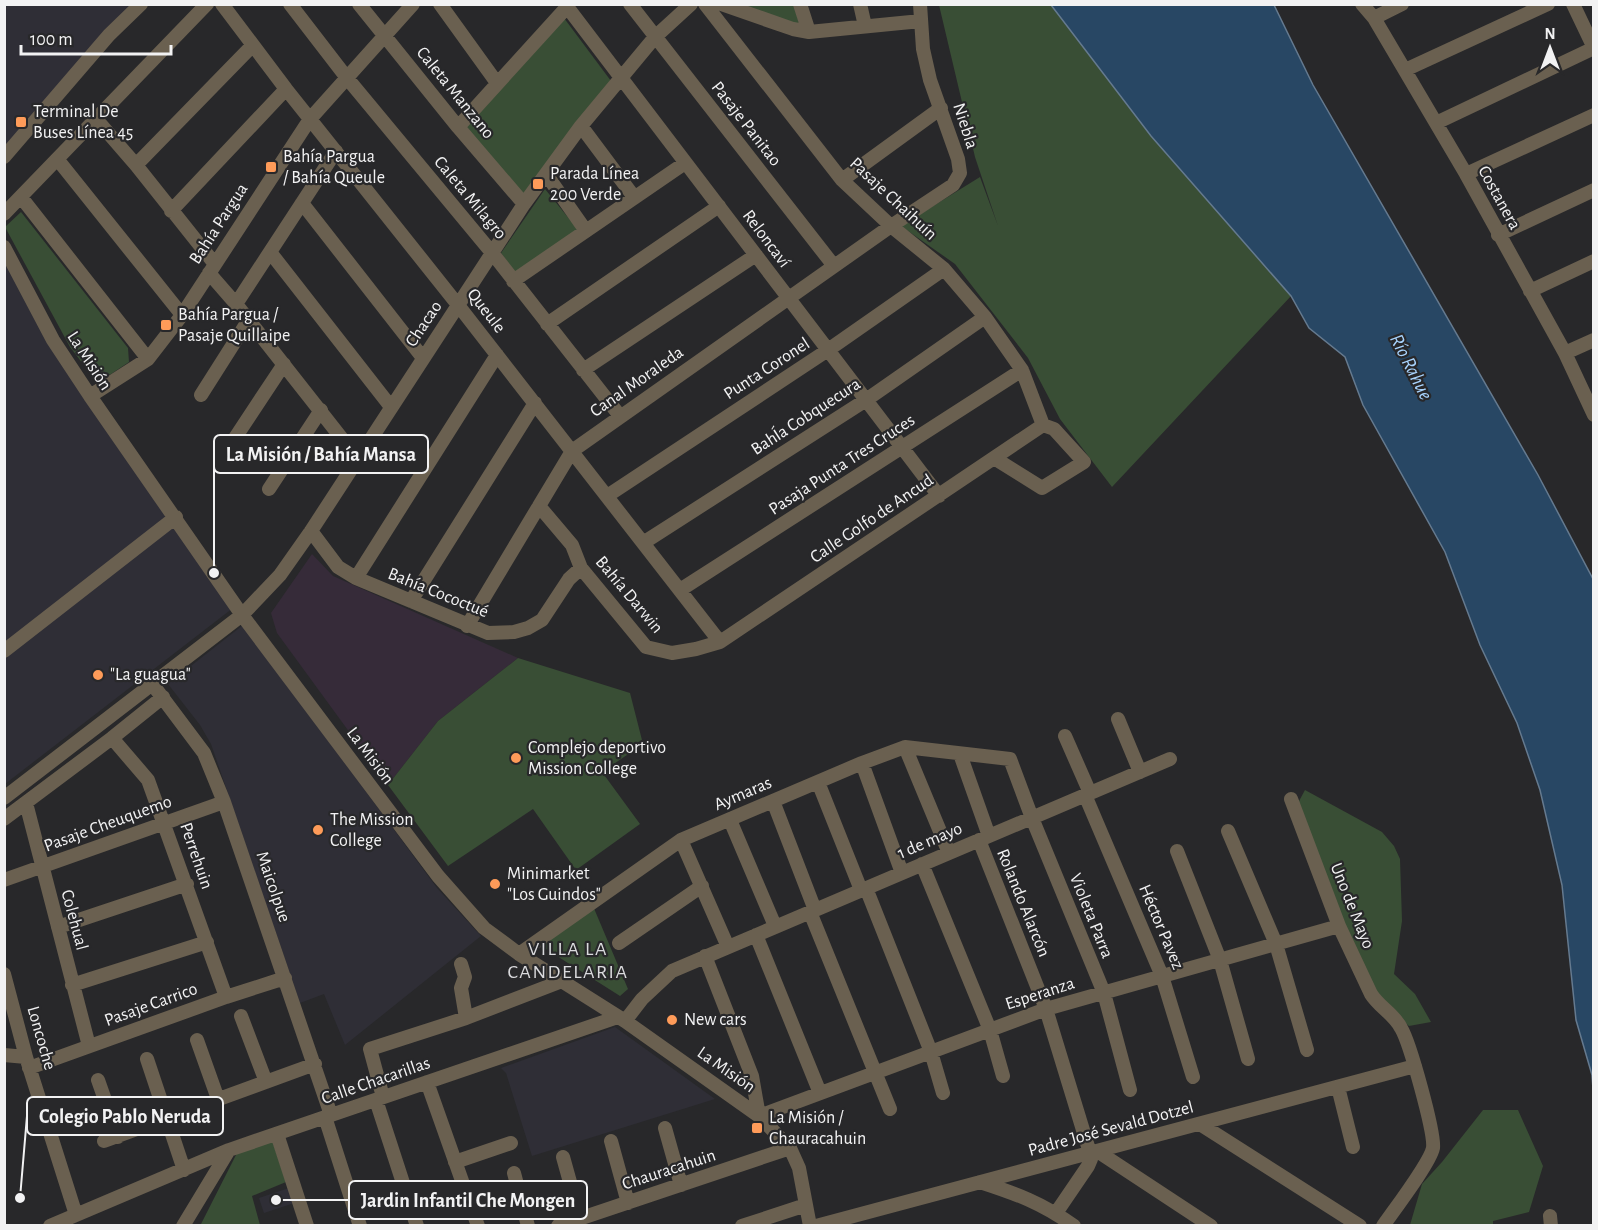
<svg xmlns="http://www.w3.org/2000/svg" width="1598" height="1230" viewBox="0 0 1598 1230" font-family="'Alegreya Sans',sans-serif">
  <rect width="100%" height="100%" fill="#28282a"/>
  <!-- commercial -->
  <path fill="#362b39" d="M312,554L333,576L518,658L438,721L388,785L277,633L271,613Z"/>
  <!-- built -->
  <path fill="#2f2e36" d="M5,5H134L5,147Z
    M4,256L233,608L5,784H4Z
    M243,625L437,888L481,936L345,1045L324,994L300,1003L211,744L200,725L168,684Z
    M615,1027L715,1099L532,1156L506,1073L501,1068Z
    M289,1188L294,1203L264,1213L259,1198Z"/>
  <!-- green -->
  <path fill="#394e35" d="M739,5H794L800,26Z
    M939,5H1054L1291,296L1112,487L1060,419L1028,358L955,264L901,226L980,177L998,226L975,157Z
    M564,18L611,81L524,196L465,127Z
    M545,189L579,231L515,272L501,253Z
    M21,212L128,348L129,362L111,374L96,381L70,347L5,227Z
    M518,658L630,693L643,744L602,772L640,824L576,870L533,809L448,866L388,785L438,721Z
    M1305,790L1382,832L1394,846L1400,859L1402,921L1394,974L1415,994L1431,1022L1409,1026L1378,998L1339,912L1298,803Z
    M593,906L628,989L620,996L538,944Z
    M1483,1110H1518L1543,1166L1529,1212L1493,1221V1225H1410L1422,1184L1442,1162Z
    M272,1140L286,1182L252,1196L260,1225L200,1226L238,1151Z"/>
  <!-- water -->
  <path fill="#284764" stroke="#657a8f" stroke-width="1.5" d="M1051,5H1274L1313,85L1538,475L1593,579V1089L1592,1075L1576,1020L1562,885L1540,790L1517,723L1480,645L1445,552L1363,405L1345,357L1309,328L1291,296L1151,136Z"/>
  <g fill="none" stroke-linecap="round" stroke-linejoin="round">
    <!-- minor -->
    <path stroke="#6a6050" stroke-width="14" d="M222,4L286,89L458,305L720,642
      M290,4L347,78L493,254L620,416
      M359,4L458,127L524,204
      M440,4L497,83
      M565,4L939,496
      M630,4L834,266
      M705,4L842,180L891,226L944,269L985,317L1022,370L1043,425
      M721,4L793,29L809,32L921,21
      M800,4L809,32
      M860,4L865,26
      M1362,4L1374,18L1466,174L1565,353L1594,415
      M1573,4L1594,48
      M1374,18L1402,4
      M1405,70L1548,4
      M97,120L136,165L214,263
      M1436,123L1594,48
      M581,126L634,197
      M458,127L567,7
      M4,157L109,35L141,4
      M58,160L182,315
      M136,165L253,45
      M546,174L586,231
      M1466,174L1594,115
      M842,180L941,108
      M21,197L148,359
      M302,203L423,358
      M171,211L286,89
      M4,214L207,4
      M1498,235L1594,190
      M4,247L53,340L90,396L242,615L438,876L484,928L519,954L625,1021L759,1116L790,1148L799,1168L810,1226
      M270,252L391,407
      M209,273L236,304L358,459
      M513,281L685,163
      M1530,291L1594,261
      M236,304L336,151
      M547,324L719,206
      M1565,353L1594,340
      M583,370L756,255
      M201,395L248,321
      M90,396L148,359L182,315L310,119L413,4
      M233,441L284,364
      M994,458L1042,488L1084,462L1054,429L1043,425
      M269,489L321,410
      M607,496L828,350L944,269
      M539,506L572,545L581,568L646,647L672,653L696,649L720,642L1043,425
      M311,531L338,567L356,578L488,633L514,632L528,628L542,620L569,579L581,568
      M643,543L866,400L985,317
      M356,578L497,355
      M680,590L1022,370
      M411,601L535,403
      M467,626L572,451L891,226L953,185L960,173L958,159L930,80L923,49L920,4
      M4,651L176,517
      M153,685L204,753L224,802L331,1115
      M1118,719L1140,772
      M1065,736L1090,793
      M112,738L148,780L226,997
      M905,747L949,853
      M960,754L989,836
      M862,763L902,873
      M818,782L861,890
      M1085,795L1162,976L1193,1077
      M4,798L242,615L280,575L311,531L524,204L581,126L655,37L691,4
      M1291,799L1339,926L1371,994C1379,1007 1394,1014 1401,1028C1410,1043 1435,1133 1433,1148C1430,1163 1394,1210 1383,1226
      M773,801L815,910
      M26,803L89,1046
      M4,819L112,738L163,697
      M730,820L775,926
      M1228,831L1276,944L1307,1050
      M681,840L728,947
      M979,840L1046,1009L1090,1153L1091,1159L1088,1166L1056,1213
      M1177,851L1220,960L1248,1059
      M922,864L990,1030L1003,1076
      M4,880L224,802
      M866,888L931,1052L943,1093
      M810,912L890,1109
      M58,927L187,884
      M756,935L820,1093
      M619,943L702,886
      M519,954L681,840L862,763L905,747L1010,759L1032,818L1104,993L1130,1090
      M705,956L752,1076L759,1116
      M461,964L465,977L461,988L466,1018
      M4,974L26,1057L76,1215
      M72,985L207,942
      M241,1016L266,1082
      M625,1021L642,999L672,971L1170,759
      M197,1040L218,1099
      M4,1055L26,1057
      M147,1059L184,1170
      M29,1068L226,997L285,978
      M98,1080L118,1137
      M427,1082L478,1226
      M1338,1087L1353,1147
      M383,1097L370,1049L466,1018L562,981
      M376,1100L417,1226
      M759,1116L1046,1009L1339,926
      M325,1117L360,1226
      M1200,1124L1360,1226
      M665,1128L681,1185
      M277,1134L307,1226
      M104,1141L315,1064
      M611,1141L628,1203
      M1097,1151L1211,1226
      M563,1157L580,1218
      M455,1162L511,1143
      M514,1173L528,1226
      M980,1182C1017,1194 1042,1203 1074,1226
      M1550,1216L1551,1226
      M50,1226L229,1150L618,1017
      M183,1226L229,1150
      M558,1226L790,1148
      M742,1226L806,1205
      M816,1226L1415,1066"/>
  </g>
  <!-- markers -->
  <g fill="#fe9b59" stroke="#28282a" stroke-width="2">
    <rect x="15" y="116" width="12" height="12" rx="3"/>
    <rect x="265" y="161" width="12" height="12" rx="3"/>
    <rect x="532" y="178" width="12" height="12" rx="3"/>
    <rect x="160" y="319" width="12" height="12" rx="3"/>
    <circle cx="98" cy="675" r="6"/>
    <circle cx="516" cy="758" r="6"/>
    <circle cx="318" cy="830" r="6"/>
    <circle cx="495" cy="884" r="6"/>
    <circle cx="672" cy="1020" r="6"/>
    <rect x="751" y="1122" width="12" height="12" rx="3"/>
  </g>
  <g text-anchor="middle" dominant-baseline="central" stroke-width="4.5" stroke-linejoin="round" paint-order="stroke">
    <!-- street labels -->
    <g font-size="18" fill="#f2f2f3" stroke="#28282a">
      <text transform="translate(455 93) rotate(51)">Caleta Manzano</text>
      <text transform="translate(746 124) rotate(52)">Pasaje Panitao</text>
      <text transform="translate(965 126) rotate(72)">Niebla</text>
      <text transform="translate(470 198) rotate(50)">Caleta Milagro</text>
      <text transform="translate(1499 198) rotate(61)">Costanera</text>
      <text transform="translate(893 199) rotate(43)">Pasaje Chaihuín</text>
      <text transform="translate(219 224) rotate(-57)">Bahía Pargua</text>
      <text transform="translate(766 239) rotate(53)">Reloncaví</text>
      <text transform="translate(486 311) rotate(52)">Queule</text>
      <text transform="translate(424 324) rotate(-56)">Chacao</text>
      <text transform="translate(89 361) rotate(57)">La Misión</text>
      <text transform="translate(767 369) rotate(-33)">Punta Coronel</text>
      <text transform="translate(637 382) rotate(-35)">Canal Moraleda</text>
      <text transform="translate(806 417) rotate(-33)">BahÍa Cobquecura</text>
      <text transform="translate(842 465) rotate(-33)">Pasaja Punta Tres Cruces</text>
      <text transform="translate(872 519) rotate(-34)">Calle Golfo de Ancud</text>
      <text transform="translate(438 593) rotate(22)">Bahía Cococtué</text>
      <text transform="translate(629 595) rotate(50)">Bahía Darwin</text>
      <text transform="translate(370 756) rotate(53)">La Misión</text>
      <text transform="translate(743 794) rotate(-23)">Aymaras</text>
      <text transform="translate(108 824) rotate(-20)">Pasaje Cheuquemo</text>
      <text transform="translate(930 841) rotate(-23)">1 de mayo</text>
      <text transform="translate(196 856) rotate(71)">Perrehuin</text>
      <text transform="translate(273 887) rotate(71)">Maicolpue</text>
      <text transform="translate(1023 903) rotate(68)">Rolando Alarcón</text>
      <text transform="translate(1352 906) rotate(68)">Uno de Mayo</text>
      <text transform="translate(1091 916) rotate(68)">Violeta Parra</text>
      <text transform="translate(74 920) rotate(75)">Colehual</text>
      <text transform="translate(1161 927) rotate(67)">Héctor Pavez</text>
      <text transform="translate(1040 994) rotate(-18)">Esperanza</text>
      <text transform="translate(151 1005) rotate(-20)">Pasaje Carrico</text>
      <text transform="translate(41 1038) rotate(74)">Loncoche</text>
      <text transform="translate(726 1070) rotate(35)">La Misión</text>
      <text transform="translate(376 1081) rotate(-19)">Calle Chacarillas</text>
      <text transform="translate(1111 1129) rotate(-15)">Padre José Sevald Dotzel</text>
      <text transform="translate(669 1170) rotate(-18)">Chauracahuin</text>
    </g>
    <!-- poi labels -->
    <g font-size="18" fill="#f2f2f3" stroke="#28282a" text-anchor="start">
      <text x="33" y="112">Terminal De<tspan x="33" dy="21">Buses Línea 45</tspan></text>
      <text x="283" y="157">Bahía Pargua<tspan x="283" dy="21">/ Bahía Queule</tspan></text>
      <text x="550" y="174">Parada Línea<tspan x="550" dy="21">200 Verde</tspan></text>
      <text x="178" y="315">Bahía Pargua /<tspan x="178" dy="21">Pasaje Quillaipe</tspan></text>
      <text x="110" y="675">"La guagua"</text>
      <text x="528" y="748">Complejo deportivo<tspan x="528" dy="21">Mission College</tspan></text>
      <text x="330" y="820">The Mission<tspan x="330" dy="21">College</tspan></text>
      <text x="507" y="874">Minimarket<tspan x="507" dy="21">"Los Guindos"</tspan></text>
      <text x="684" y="1020">New cars</text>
      <text x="769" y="1118">La Misión /<tspan x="769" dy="21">Chauracahuin</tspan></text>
    </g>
    <!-- water labels -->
    <g font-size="20" font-style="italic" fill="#a8d3fd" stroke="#28282a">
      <text transform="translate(1411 367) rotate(63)">Río Rahue</text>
    </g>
    <!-- neighbourhood labels -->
    <g font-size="20" letter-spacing="1.5" fill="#dbdbde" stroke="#28282a">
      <text x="568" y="949">VILLA LA<tspan x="568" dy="23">CANDELARIA</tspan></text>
    </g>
  </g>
  <!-- callouts -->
  <path fill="none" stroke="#f2f2f3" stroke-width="2" d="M214 573L214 454M20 1198L27 1116M276 1200L349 1200"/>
  <g fill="#f2f2f3" stroke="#28282a" stroke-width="2">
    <circle cx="214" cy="573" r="6"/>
    <circle cx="20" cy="1198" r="6"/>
    <circle cx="276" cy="1200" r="6"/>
  </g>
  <g fill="#28282a" stroke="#f2f2f3" stroke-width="2">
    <rect x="214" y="435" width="214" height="38" rx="6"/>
    <rect x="27" y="1097" width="196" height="38" rx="6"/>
    <rect x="349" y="1181" width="238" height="38" rx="6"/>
  </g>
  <g font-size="20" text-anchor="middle" font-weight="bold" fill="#f2f2f3">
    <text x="321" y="461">La Misión / Bahía Mansa</text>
    <text x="125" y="1123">Colegio Pablo Neruda</text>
    <text x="468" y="1207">Jardin Infantil Che Mongen</text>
  </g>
  <!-- border -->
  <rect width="1598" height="1230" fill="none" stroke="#f2f2f3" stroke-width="12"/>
  <!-- north arrow -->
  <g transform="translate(1550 48)" stroke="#28282a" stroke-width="4.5" paint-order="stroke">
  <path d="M0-4.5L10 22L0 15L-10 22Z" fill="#f2f2f3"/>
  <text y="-9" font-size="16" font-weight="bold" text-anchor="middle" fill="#f2f2f3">N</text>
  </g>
  <!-- scale -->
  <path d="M21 45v9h150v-9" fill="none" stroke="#f2f2f3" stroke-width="3"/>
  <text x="30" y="45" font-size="18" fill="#f2f2f3" stroke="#28282a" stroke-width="4.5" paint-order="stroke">100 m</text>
</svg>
